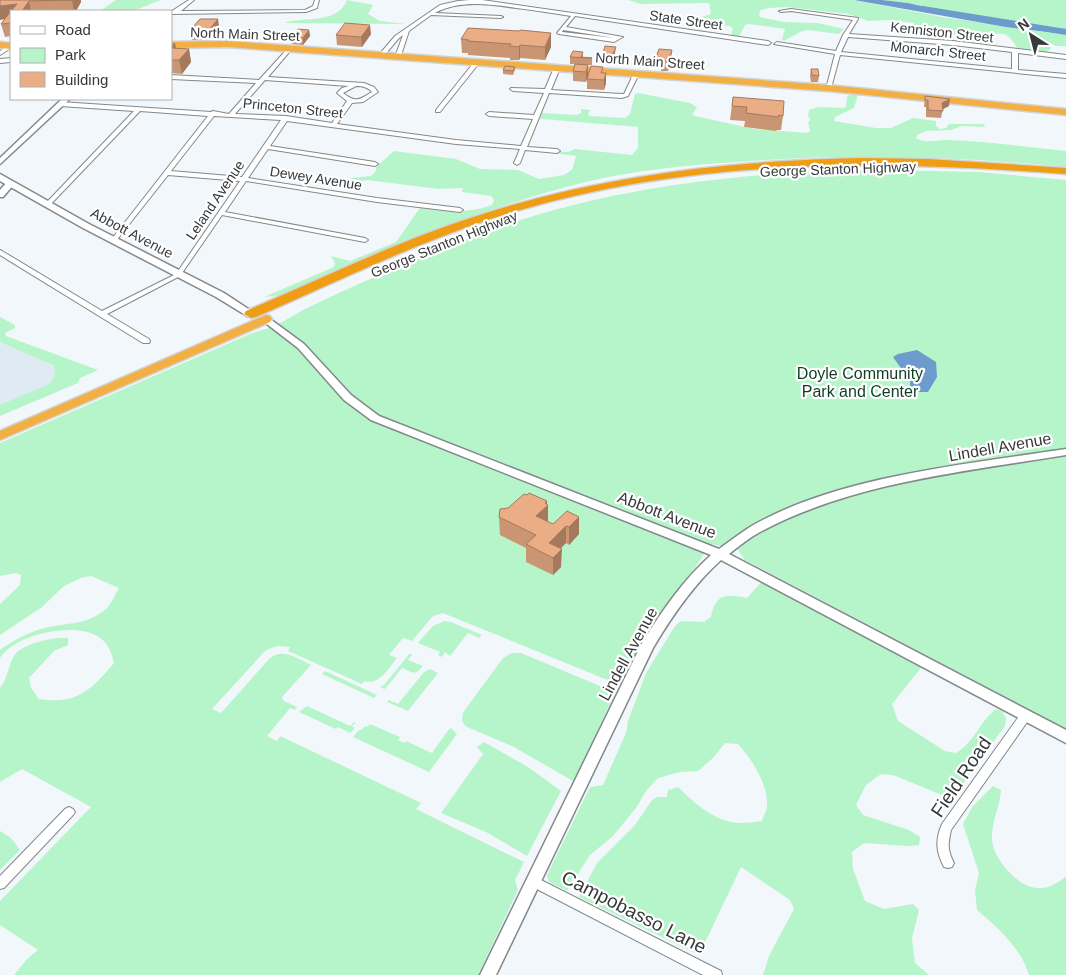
<svg xmlns="http://www.w3.org/2000/svg" width="1066" height="975" viewBox="0 0 1066 975" font-family="Arial,sans-serif">
  <rect width="100%" height="100%" fill="#f2f7fb"/>
  <!-- built -->
  <path fill="#e0eaf3" d="M0,342L80,378L0,412Z"/>
  <!-- green -->
  <path fill="#b6f5ca" d="M116,0H161L133,11H100Z
    M347,0L373,5L368,14L380,21L406,24L284,23C304,16 337,25 347,0Z
    M603,0H854L942,17L1066,34V46H1053L1047,52L1019,50C1012,41 1009,31 994,34L991,43C982,47 972,43 963,41V37L940,31L919,29L914,27V23L889,20L868,21L849,14L787,7L769,8L761,10L759,13L760,17L784,22L818,23L844,29L839,34L808,30L800,32L784,41L782,39L785,29L749,24L745,25L740,35L735,37L731,35L733,28L729,26L695,22L699,18L711,14L709,3L641,4L628,0Z
    M882,0H1066V29L975,18L908,3Z
    M638,93L690,103L697,107L692,115L695,116L754,129L807,133L810,131L808,122L810,121V118L808,117L809,110L818,107L844,108L846,107L847,97L850,94H858L854,108L835,117L834,121L876,128H891L913,118L936,121V126L940,129L946,128L949,124H984L985,127L962,126L951,130L927,131L917,135L916,138C924,144 937,140 946,140C986,141 1026,147 1066,151V167C957,156 847,153 738,162C687,165 636,170 586,182C480,208 381,252 282,295L264,297L334,267L335,263L331,256L350,261L396,242L420,208C446,211 468,214 492,205L494,200L491,196L462,192L463,188L438,189L368,180L349,182L347,180L352,178L371,176L376,171V167L394,151L456,159L480,169L518,170L539,179L564,175L572,170L576,156L529,150L568,152L575,149L632,155L638,148V127L542,119L540,118L542,113L577,115L581,113V109L590,110L588,115L590,116L625,118L630,114L635,94Z
    M879,170L979,172L1066,180V729L745,560L738,550L712,544C704,552 701,560 694,569C666,605 642,642 619,682L605,679L443,613L433,616L412,641L403,638L389,655L397,658C389,668 379,686 364,681L362,684L288,651L290,647L278,646L266,650L212,709L221,713L269,659C282,647 297,658 311,665L282,697L284,701L297,707L295,710L290,708L267,736L277,741L280,736L421,803L416,809L524,862L515,880L518,890L478,975H14L27,959L38,950L0,925V901L91,807L22,769L0,782V688C8,678 8,666 14,656C20,644 56,636 68,638V645L54,651L29,678L31,688L39,699C77,705 91,690 114,663C111,652 109,644 99,637C76,621 14,634 0,658V650C11,642 25,634 38,630C60,622 87,627 107,608C112,603 115,594 119,588L91,576L81,578L64,586L42,607L0,635V604L20,585L21,575L16,573L0,576V443L250,334C261,330 272,328 282,322C290,318 297,313 305,309C361,282 420,257 478,235C607,186 742,172 879,170Z
    M0,317L15,325V328L5,333L6,336L98,370L80,378L78,383L0,416V405L47,385C54,380 56,375 54,366L0,342Z
    M763,580L918,662L921,668L892,704L898,721L945,751L956,753C975,742 979,722 996,709L1002,711L1006,718L1005,726L954,796L947,797L893,775L881,774L866,785L856,805L863,815L909,830L920,837L919,845L909,846L864,843L852,852L853,869L865,901L884,909L913,904L919,910L912,938L915,963L929,975H763L769,956L794,909L790,900L741,867L699,955L579,897L597,863L635,825L652,800L657,797H667L668,790L678,787C694,803 714,821 738,823C746,823 754,822 762,821C763,816 767,811 767,806C768,783 752,760 738,744L725,743L714,757L698,771L680,772L658,778L646,791L636,808L613,836L590,855L567,891L549,882L547,876L549,871L590,787L603,785L626,733L628,721L646,673L675,626L681,621L704,622L711,617C716,593 726,594 747,598Z
    M444,621L451,622L482,635L479,638L468,633L450,656L445,652L442,657L438,655L440,652L418,643L433,626Z
    M410,653L412,655L408,660L423,666C414,676 414,673 402,668L385,689L380,687L384,685Z
    M512,653H521L600,686L607,690L613,697L576,778L573,781L512,746L467,727C461,722 461,718 464,711L503,658Z
    M430,669L438,673L408,711L387,702L389,700L398,704L424,672Z
    M325,671L377,695L374,698L322,674Z
    M307,706L350,726L354,722H356L352,726L355,728L350,733L338,727L336,729L299,712Z
    M370,724L400,737L398,740L405,743L406,741L432,753L449,729L451,728L457,734L429,772L353,737L359,730H361L365,726L367,727Z
    M484,742L528,767L561,791L527,856L486,832L441,813L483,754L477,747Z
    M993,786L1001,790C1000,807 991,822 992,840C993,858 1018,888 1038,888C1048,889 1058,883 1066,876V975H1029C1021,948 998,928 977,910L975,890L979,873L963,824L973,806Z
    M0,831L11,838L20,850L0,870Z"/>
  <!-- water -->
  <path fill="#6c9bcc" d="M854,0H882L908,3L975,18L1066,29V34L1006,27Z
    M917,350L936,362L937,377L928,392H919L910,387V381L893,357L898,354Z"/>
  <g fill="none" stroke-linecap="round" stroke-linejoin="round">
    <!-- river -->
    <path fill="#6c9bcc" fill-rule="evenodd" d="M923,6L1066,29V35L920,11V7Z"/>
    <!-- minor casing -->
    <g stroke="#83888b" stroke-width="2">
      <path id="minor" d="M189,0H194L181,11L305,10L313,6L315,0H319L317,8L306,12L172,14V11Z
        M470,0H482L768,41L771,43L768,45L575,16L566,27L623,37L614,42L559,34L557,33L571,16C552,13 534,10 516,8C489,4 459,0 435,13L501,16L503,17L501,18L431,15L409,31L400,58L395,57L403,35L399,38L383,57L378,56L395,36L440,5L458,1ZM563,30L615,38L562,32Z
        M791,9L858,18V19L849,34L953,41L1066,55V59L1018,53V70L1066,74V78L840,55L831,88L826,89L835,54L774,44L777,42L836,51L843,35L853,20L791,11L781,12L779,11ZM848,37L953,45L1012,52V69L841,52Z
        M9,45H11V48L0,55V51Z
        M289,47L291,48V50L268,77L364,83L374,87L378,92L363,102L352,103L337,124L456,140L521,146L533,119L489,116L486,114L489,112L534,115L544,93L513,91L510,89L511,88L545,89L554,68L557,66L560,68L551,90L622,94H624L634,73L639,74L628,96L622,98L549,93L527,147L557,149L560,151L557,153L525,150L520,163L517,165L514,163L520,149L456,144L287,121L270,146L375,162L378,164L375,166L268,149L248,178L377,198L460,208L463,210L460,212L377,202L246,181L225,212L365,238L368,240L365,242L222,215L180,276L107,314L149,339L150,341L149,343H143L0,255V250L2,251L102,311L176,274L240,181L168,175L116,241L114,242L111,240L208,116L140,111L50,205H46V203L134,111L60,106L57,104L60,102L211,112L213,111L229,114L256,83L171,79V75L259,80ZM265,80L349,86L342,88L337,93L347,101L332,123L286,116L235,114ZM356,86C362,86 368,87 372,92C359,100 356,103 343,93ZM214,116L281,120L242,177L171,171Z
        M11,58V62L0,63V59Z
        M475,61L480,62L440,112H436V110Z
        M1026,711L1030,712L1031,715L1030,718L951,830C948,844 947,849 954,863L952,867L948,868L944,867C936,852 935,840 942,824L1022,712Z
        M69,807L73,809L75,812L73,815L4,888L0,889V876L65,809Z
        M535,877L721,971L722,975H703L531,886L529,882L531,878Z"/>
    </g>
    <!-- tertiary casing -->
    <g stroke="#83888b" stroke-width="3">
      <path id="tertiary" d="M62,99H70L0,164V158Z
        M8,181L15,183L3,197H0V190Z
        M266,316L304,344L351,395L379,416L719,549C729,542 739,534 750,527C837,476 967,464 1066,449V455C963,472 854,482 760,532C749,538 739,546 729,554L1066,730V743L721,560C693,585 672,616 653,648L496,975H480L642,643C662,611 683,580 711,555L371,420L344,400L298,348L263,321L261,319Z"/>
    </g>
    <!-- secondary casing -->
    <g stroke="#83888b" stroke-width="3">
      <path id="secondary" d="M0,174L89,224L224,293L256,314L251,317L247,316L216,297L83,228L0,181Z"/>
    </g>
    <!-- trunk casing -->
    <g stroke="#d3d3d4" stroke-width="3">
      <path id="trunk" d="M228,41L828,85L1066,109V115L828,91L228,47L171,48V42Z
        M0,42L11,43V49L0,48Z
        M266,315L270,316L272,319L270,322L0,440V431Z"/>
    </g>
    <!-- motorway casing -->
    <g stroke="#d3d3d4" stroke-width="3">
      <path id="motorway" d="M859,158L928,159L1066,168V174C883,160 698,158 520,210C429,236 343,279 256,317L251,318L244,314L246,311C323,278 400,240 480,215C603,175 730,161 859,158Z"/>
    </g>
    <!-- minor -->
    <use href="#minor" fill="#fff" fill-rule="evenodd"/>
    <!-- tertiary -->
    <use href="#tertiary" fill="#fff" fill-rule="evenodd"/>
    <!-- secondary -->
    <use href="#secondary" fill="#fff" fill-rule="evenodd"/>
    <!-- trunk -->
    <use href="#trunk" fill="#f2b044" fill-rule="evenodd"/>
    <!-- motorway -->
    <use href="#motorway" fill="#ef9d15" fill-rule="evenodd"/>
  </g>
  <!-- wall -->
  <path fill="#c99573" d="M0,0H81V2L76,11H11V36L5,37L1,24L5,19Z
    M218,19L219,29L211,39L192,40L190,30Z
    M309,30L310,36L303,45L292,44L291,37Z
    M371,34L362,47L337,45L336,35Z
    M461,39L551,47L545,60L520,58L519,60H510V58L468,55V53H462Z
    M171,43H175L176,48L189,49L191,62L182,74L171,73Z
    M659,49L671,60L668,71H661V68L656,67V57Z
    M583,52V58H592V65H582H588V75L586,82L573,81V71L575,64H570V57Z
    M603,53H615L613,61L602,60Z
    M515,67V70L513,75L503,74V70Z
    M811,69L819,76L818,82H811L810,76Z
    M602,73H606V83L604,90L587,89V79Z
    M925,96L949,106L943,109L941,118L926,117V107H924Z
    M733,97L783,116L781,130H777L776,131L744,127L745,121L730,120Z
    M547,501L548,522L553,524L579,517V534L569,545L566,543L560,548L561,567L553,575L526,562V548L500,535L499,517Z"/>
  <!-- shaded-wall -->
  <path fill="#a4795e" d="M72,0H81V2L76,11H74Z
    M29,1L31,11H22Z
    M17,4L11,18L0,20V6Z
    M218,19L219,29L211,39L209,30Z
    M370,25L371,34L362,47L361,37Z
    M309,30L310,36L303,45V38Z
    M551,33V47L545,60V47Z
    M175,43L177,56H171V46Z
    M520,45V58L519,60V47Z
    M616,47L615,53L613,61V54Z
    M189,49L191,62L182,74L179,60Z
    M672,50L671,60L668,71L669,61Z
    M588,65V75L586,82V72Z
    M606,73V83L604,90V80Z
    M950,99L949,106L941,110L942,103Z
    M547,501V506L548,505V522L536,516L545,503Z
    M579,517V534L569,545V527Z
    M566,526V543L552,557L549,543Z
    M562,549L561,567L553,575V558Z"/>
  <!-- building -->
  <path fill="#eaad86" stroke="#a4795e" d="M0,0H72L29,1L22,11H11L17,4L0,6Z
    M11,11V23L1,24Z
    M200,19H218L209,30H190Z
    M345,23L370,25L361,37L336,35Z
    M468,28L519,31L520,30L551,33L545,47L520,45L519,47L510,46L511,44L468,41L469,40L461,39Z
    M298,29L309,30L303,38L291,37Z
    M605,46L616,47L613,54L603,53Z
    M171,48L189,49L179,60H171Z
    M659,49L672,50L669,61H661L662,58L656,57Z
    M573,51L583,52L581,57L592,58L570,57Z
    M575,64L588,65L586,72L573,71Z
    M505,66L515,67L513,71L503,70Z
    M591,66L603,67L601,73H606L604,80L587,79Z
    M811,69H818L819,76L812,75Z
    M925,96L933,97L950,99L942,103L943,111L928,110V100H925Z
    M733,97L784,101L783,116L779,115L778,117L746,113L747,107L732,106Z
    M529,493L547,501L545,503L548,505L536,516L553,524L567,511L579,517L569,527L566,526L549,543L562,549L553,558L526,544L536,535L499,517L500,509L508,508L524,494L527,495Z"/>
  <g text-anchor="middle" dominant-baseline="central" stroke-width="4.5" stroke-linejoin="round" paint-order="stroke">
    <!-- far-street labels -->
    <g font-size="14" fill="#37393b" stroke="#fff">
      <text transform="translate(686 20) rotate(8)">State Street</text>
      <text transform="translate(942 32) rotate(6)">Kenniston Street</text>
      <text transform="translate(245 34) rotate(2)">North Main Street</text>
      <text transform="translate(938 51) rotate(6)">Monarch Street</text>
      <text transform="translate(650 61) rotate(4)">North Main Street</text>
      <text transform="translate(293 108) rotate(6)">Princeton Street</text>
      <text transform="translate(838 169) rotate(-2)">George Stanton Highway</text>
      <text transform="translate(316 178) rotate(9)">Dewey Avenue</text>
      <text transform="translate(215 200) rotate(-56)">Leland Avenue</text>
      <text transform="translate(132 233) rotate(28)">Abbott Avenue</text>
      <text transform="translate(444 244) rotate(-22)">George Stanton Highway</text>
    </g>
    <!-- park labels -->
    <g font-size="16" fill="#0d3e23" stroke="#fff">
      <text x="860" y="373">Doyle Community<tspan x="860" dy="18">Park and Center</tspan></text>
    </g>
    <!-- street labels -->
    <g font-size="16" fill="#37393b" stroke="#fff">
      <text transform="translate(1000 447) rotate(-10)">Lindell Avenue</text>
      <text transform="translate(667 515) rotate(21)">Abbott Avenue</text>
      <text transform="translate(628 654) rotate(-61)">Lindell Avenue</text>
    </g>
    <!-- near-street labels -->
    <g font-size="19" fill="#37393b" stroke="#fff">
      <text transform="translate(961 777) rotate(-56)">Field Road</text>
      <text transform="translate(634 912) rotate(27)">Campobasso Lane</text>
    </g>
  </g>
  <!-- legend -->
  <rect x="10" y="10" width="162" height="90" fill="#ffffff" stroke="#afb0b1"/>
  <rect x="20" y="26" width="25" height="8" fill="#ffffff" stroke="#afb0b1"/>
  <text x="55" y="35" font-size="15" fill="#37393b">Road</text>
  <rect x="20" y="48" width="25" height="15" fill="#b6f5ca" stroke="#afb0b1"/>
  <text x="55" y="60" font-size="15" fill="#37393b">Park</text>
  <rect x="20" y="72" width="25" height="15" fill="#eaad86" stroke="#afb0b1"/>
  <text x="55" y="85" font-size="15" fill="#37393b">Building</text>
  <!-- north arrow -->
  <g transform="translate(1031 35) rotate(324)" stroke="#ffffff" stroke-width="4" paint-order="stroke">
  <path d="M0-4L9 19L0 12L-9 19Z" fill="#37393b"/>
  <text y="-8" font-size="14" font-weight="bold" text-anchor="middle" fill="#37393b">N</text>
  </g>
</svg>
